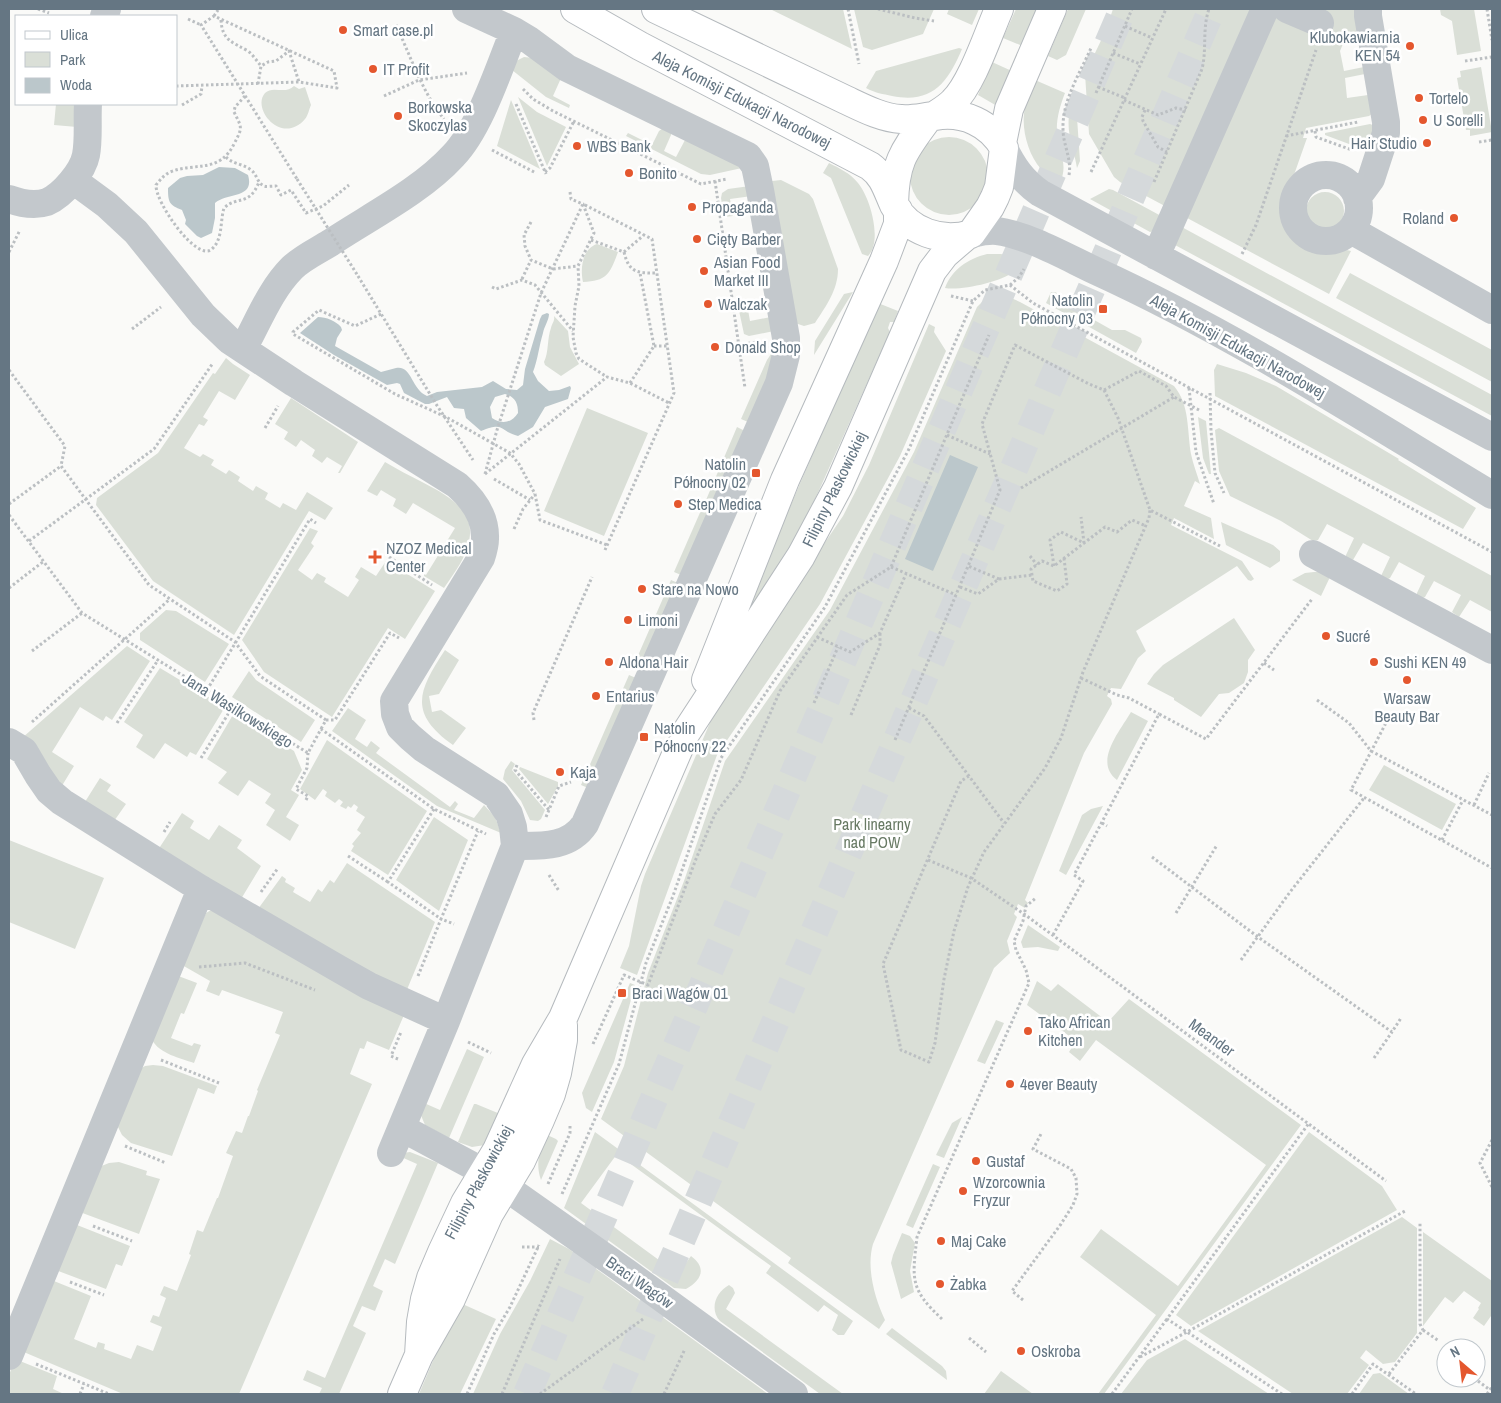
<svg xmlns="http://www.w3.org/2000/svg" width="1501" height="1403" viewBox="0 0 1501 1403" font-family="'Archivo Narrow',sans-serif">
  <rect width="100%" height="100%" fill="#fafaf8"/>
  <!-- green -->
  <path fill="#dadfd7" d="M770,9H843L852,49Z
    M854,9H934L923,34L872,50L863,47Z
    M949,9H979L972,25L947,14Z
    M1016,9H1042L1025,47L1003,38Z
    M1068,9H1086L1066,55L1057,60L1048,56Z
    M1113,9H1357L1358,37L1345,39L1340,51L1344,71L1364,67L1365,74L1345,78L1347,98L1368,95L1373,113L1369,116L1306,128L1303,138H1307L1283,206C1282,230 1299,254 1324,254C1334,253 1342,248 1351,251L1329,294L1120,182L1114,177L1089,134L1085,74L1106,30Z
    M1440,9H1474L1481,51L1457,55L1452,21L1441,15Z
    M959,48L962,49C948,82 933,104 892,96C883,94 875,93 866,88L876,71Z
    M524,57L533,58L562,76L553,96L570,105L569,108L546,97L512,70L516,61Z
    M992,62L1014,72L997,106L978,95Z
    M1481,67L1492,132L1470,136V130H1466L1457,78L1461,77L1460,71Z
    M1035,80L1065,93C1060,106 1056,119 1057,133C1058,152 1069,163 1060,183C1053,179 1046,176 1041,169C1029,156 1022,132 1024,114C1025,103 1031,91 1035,80Z
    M294,86L299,89L305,87L311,105C309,109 308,116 305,119C282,146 251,109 265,93C273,85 285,95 294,86Z
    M518,97L537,112L566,127L547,166Z
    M511,100L540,169L497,146Z
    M1074,100L1076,103L1080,161L1077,168C1073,143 1062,126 1074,100Z
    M56,104H79L77,127L54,125Z
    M1370,124L1375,126L1371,149L1365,150L1325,135V133Z
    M663,128L671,133V135L664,151L676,157L685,140L688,139L742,168L710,175L701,174L626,136L628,133L652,145L659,131Z
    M910 176a39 39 0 1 1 78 0a39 39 0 1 1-78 0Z
    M829,163C839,168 850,173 858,183C870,197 883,241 868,256L862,254L831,178L823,173Z
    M781,180L809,194L813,199L838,269C838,290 826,306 815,323L804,326L795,323L772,181Z
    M750,186L752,196L730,199L733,216L724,217L721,198L722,193L728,189Z
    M1109,189L1113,190L1163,217L1154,231L1150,232L1090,199Z
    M1306 211a19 19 0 1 1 38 0a19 19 0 1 1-38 0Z
    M1178,225L1492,395V416L1175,245Z
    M597,244L618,252C610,274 607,281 583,282C580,269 582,249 597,244Z
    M987,254H1001L1022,259C1020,263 1017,268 1013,272C1001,282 960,291 945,288C952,269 968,259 987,254Z
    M1350,273L1492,350V382L1336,298Z
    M853,292L814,355L815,341L844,294Z
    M1051,292H1055L1072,301L1080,312L1112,330H1125L1141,338L1142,342L1136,353L1046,303Z
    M997,294H1002L1020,302L1174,386C1190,405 1187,431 1191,454C1193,464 1197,474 1200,484L1195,481L1184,506L1211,518L1214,539L1174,518L1171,525L1242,561L1254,579L1251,581L1248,580L1237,566L1136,631L1146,651L1138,658L1121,689L1111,688L1107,696L1111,699L1112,704L1084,753L1025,900L1028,903L1025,908L1018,904L1014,914L1017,917L1007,941L1010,953L994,968L873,1244C866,1268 875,1299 885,1320L879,1329L788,1263L791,1258L601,1119L624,1066L648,973L684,881L725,761L830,610L914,452L977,307L985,299Z
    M878,303L898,311L894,322H890L888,328L890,332L795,544L751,608L749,607L748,604Z
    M747,304L750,321L771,317L774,331L749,336L744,334L738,306Z
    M554,316L568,331L570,347L579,364L561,376L545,365L544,362C549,352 547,338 551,328C552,323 555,321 554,316Z
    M929,324L935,327L934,332L946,351L900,456L820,604L717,755L637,975L620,968L629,946L641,886L645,874L715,711L750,652L843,516L869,465Z
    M773,351L775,359L748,422L741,419L767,360Z
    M226,358L233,364L250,375L235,400L219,391L203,417L208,420L204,426L199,424L184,448L200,457L203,454L214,460L211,465L226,474L229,470L240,477L238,481L253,491L256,486L268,493L265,499L280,508L283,503L296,510L307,492L333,508L325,520L309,511L234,635L153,581L96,505L97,498L158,453L213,373L215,374Z
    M1217,364L1246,373L1276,386L1399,459L1398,460L1476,508L1463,529L1215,396L1214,370Z
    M291,398L358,442L340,473H338L342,466L327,457L322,463L312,456L315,450L301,440L296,447L284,439L288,432L275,424Z
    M587,408L648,433L604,536L544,511Z
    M1198,417L1206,421L1211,474H1209L1203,458Z
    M737,427L745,431L713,503L706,500Z
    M1219,428L1492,576V612L1470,600L1459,617L1452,612L1461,595L1434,581L1425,597L1423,598L1417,596V593L1425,576L1399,562L1390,578L1388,579L1381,576L1390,557L1363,543L1353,560L1346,558V555L1354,538L1327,524L1318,540L1313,541L1281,521L1230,496L1219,471L1215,430Z
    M385,462C397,469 410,476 422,482C449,496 480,512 467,548C463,562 452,576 444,588L424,576V574L426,575L455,528L413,503L406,514L393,506L396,499L381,490L377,496L367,491Z
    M702,508L709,511L681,575L674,572Z
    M1221,522L1273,545L1280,551V561L1270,568L1226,545Z
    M310,528L318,531L311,543L314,546L298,570L312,580L317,573L326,578L324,582L348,597L359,580L355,577L361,567L376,576L386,561L435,591L405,639L388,628L332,717L264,672L242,640Z
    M1314,572H1321L1330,577L1321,596L1292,580L1305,573Z
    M671,580L678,583L640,671L633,667Z
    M166,610L176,611L229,644L205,682L140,640V633Z
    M1234,618L1255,650L1248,660V672L1244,683L1229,693L1219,694L1201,717L1174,700V698L1147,684L1154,674L1163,665Z
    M127,646L150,661L112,720L106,716L103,721L80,707L52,752L74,766L60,789L22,738Z
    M445,650L459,660L439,694L429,696L432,712L441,710L466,728L453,745C408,713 418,691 445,650Z
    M160,668L225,707L196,755L190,752L187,757L165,743L154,759L136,747L143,735L124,722Z
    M249,671L256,680L315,720L301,742L232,697Z
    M629,675L636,678L588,788L581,785Z
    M348,708L366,720L355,739L367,747L371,741L380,748L376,753L450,807L455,801L458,804L454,810L474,818L484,805L495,817L501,833L437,806L332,731Z
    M1131,712L1148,721L1117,780C1093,762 1120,731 1131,712Z
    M234,713L294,751L302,770L291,790L299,795L286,817L299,825L290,841L266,825L275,810L265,803L271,794L249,780L238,796L218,783L227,772L207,759Z
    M327,740L427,811L388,875L351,851L354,846L352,844L361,833L357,830L365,817L356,811L358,807L354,804L351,808L348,806L346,809L340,806L343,802L339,799L335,803L325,796L327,792L323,789L315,800L300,789Z
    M511,761L515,764L512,770L545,810L541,819L538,821L530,820L521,801L503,779L505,770Z
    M1384,765L1456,804L1442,830L1369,790Z
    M520,767L558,782V786L548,804L519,769Z
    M100,778L111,785L107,791L126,804L112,824L83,805Z
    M1103,806L1066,875L1059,871L1082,815L1091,809Z
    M182,813L194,821L190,828L209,840L219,825L242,840L237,848L261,866L241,899L156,853Z
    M434,817L468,840L439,911L396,880Z
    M9,840L104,878L75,949L9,922Z
    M347,863L435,922L406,992L258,909L282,876L286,879L285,882L295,888L293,892L310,902L318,889L322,892L330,880L334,883Z
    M211,910L404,1015L389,1050L367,1041L364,1049L360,1048L350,1074L372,1084L239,1394H123L19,1350L49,1279L91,1296L74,1339L96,1348L98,1342L105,1344L104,1349L131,1359L137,1345L153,1351L162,1327L150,1322L153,1315L159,1317L166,1298L160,1295L164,1286L177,1291L191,1255L189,1254L197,1230L203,1232L217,1198H218L233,1156L226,1153L236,1131L242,1133L248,1116H249L258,1091L257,1090L280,1035L275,1033L283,1012L222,990L219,996L206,991L210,981L182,965L206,913Z
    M1028,925L1060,947L1058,951L1038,947L1023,948L1021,942Z
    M173,974L197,983L184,1014L181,1013L171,1038L192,1046L194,1043L201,1045L194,1063C180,1058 160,1054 152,1040Z
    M1037,981L1051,991L1058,984L1108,1022L1129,999L1301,1125L1104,1394H1098L1156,1315L1080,1257L1101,1229L1178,1286L1266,1165L1096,1040L1080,1061L1069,1052L1076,1041L1027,1005Z
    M630,983L635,985L614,1062L592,1112L586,1108L582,1093Z
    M996,1020L1004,1023L985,1064L977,1061Z
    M467,1049L484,1057L449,1138L425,1125L420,1113L424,1103L440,1110Z
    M153,1065L163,1066L217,1086L214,1094L198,1088L172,1156L131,1143L122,1135L117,1125L137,1071L145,1066Z
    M474,1104H476L505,1116L485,1145L472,1147L458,1142Z
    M962,1117L944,1158L936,1155L952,1123Z
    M595,1132L853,1321L844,1335H838L832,1330L838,1315L824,1305L818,1312L766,1273L771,1266L617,1154L581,1203L678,1274L691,1256C707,1268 702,1280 686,1289L674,1288L564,1208Z
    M1309,1132L1382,1186L1397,1210L1191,1326L1176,1315Z
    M545,1134L556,1139L558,1141L541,1180C535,1163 540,1150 545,1134Z
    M410,1152L438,1163L395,1264L385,1259L373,1286L383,1291L375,1311L362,1306L353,1326L366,1333L339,1394H319L322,1388L303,1380L307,1370L325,1378L417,1164L399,1156L403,1153Z
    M119,1162L147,1171L146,1175L160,1179L139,1234L77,1211L99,1167L109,1163Z
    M933,1164L940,1167L913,1228L906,1225Z
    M1402,1217L1417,1228V1333L1395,1362L1383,1364L1366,1350L1360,1358L1369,1365L1347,1394H1336L1333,1393L1332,1394H1293L1198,1331Z
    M72,1223L130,1246L122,1266L116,1264L106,1289L53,1269Z
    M1423,1232L1492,1281V1317L1491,1316L1484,1326L1473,1318L1479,1309L1478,1308L1481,1303L1464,1291L1453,1303L1445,1297L1423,1326Z
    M902,1233L910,1236L915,1243L910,1271L914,1292L901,1299L891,1263L893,1255Z
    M550,1239L569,1249L768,1394H473L500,1334L530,1281Z
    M729,1285L733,1288L735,1293L726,1309L843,1394H820L720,1321C709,1309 716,1292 729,1285Z
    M458,1302L496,1319L460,1394H419Z
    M892,1328L942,1366L946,1371L947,1380L886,1334Z
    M1185,1339L1269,1394H1121L1147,1360Z
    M15,1359L57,1376L53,1389L64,1394H9V1375Z
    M1001,1371L1033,1394H984Z
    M1380,1373L1409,1394H1359L1373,1374Z"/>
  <!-- water -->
  <path fill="#bbc7cb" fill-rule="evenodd" d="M219,167L235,168L248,175C255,199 228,192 215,203V218L212,233L201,238L197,236L185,224L186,220L182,210C169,205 168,202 168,188L180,178L187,176L203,175Z
    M547,313L549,314C549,320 544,327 543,333C539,346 538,359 533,372L538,381L549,391L559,390L570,386L571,388L568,399L545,407L533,427L518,436C499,431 505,421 481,431L466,418L464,409L454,408L447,397L429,404H425L404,393L400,384L397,383L387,385L334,355L300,333L318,317C326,317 336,321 341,327L342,330L337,338L335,346L381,372C386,371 391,369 396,368C412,365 411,389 427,396L437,392L482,387L493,381L506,389L517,390L523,385L525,369L540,319L542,315ZM505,394C515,397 518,403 518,413C511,424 501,424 492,418L490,407L495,397Z
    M950,455L978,467L933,571L905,559Z"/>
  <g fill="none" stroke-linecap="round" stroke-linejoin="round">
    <!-- highway-tunnel -->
    <path stroke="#d5d9db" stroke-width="28" stroke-dasharray="28 14" stroke-linecap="butt" d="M527,1394L1123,9
      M615,1394L1212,9"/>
    <!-- major casing -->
    <g stroke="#b5babe" stroke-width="30">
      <path id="major" d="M575,9L640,46L870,166C884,176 887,190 894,205C909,232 942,243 971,234L990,207L995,197L999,187L1004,148C990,123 963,111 935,116C923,117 913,120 901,119C882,118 863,108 846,100L656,9
        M934,116C940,112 947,108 953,102C972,84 988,34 999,9
        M1002,143L1009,109L1052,9
        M894,204C895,160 904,151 929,117
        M706,680L785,480L884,261L898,224V210
        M685,734L801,556L838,487L932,271L945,254L966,236
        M419,1355L421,1322L425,1299L431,1278L442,1252L465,1203L497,1150L536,1064L563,1018L679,748
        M402,1394L419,1355L451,1299L489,1214L521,1161L540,1120L551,1094L557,1073L563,1040V1025"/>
    </g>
    <!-- path -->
    <path stroke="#bbbfc2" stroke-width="3" stroke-dasharray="2.5 2.5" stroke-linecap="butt" d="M38,9L49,13
      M848,9L859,64
      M878,9L915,18L934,21
      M1487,9L1492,40
      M214,16L218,10
      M188,19L201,25
      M221,20C222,40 232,42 248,51C253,55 257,61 261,66
      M396,25C411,57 422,92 444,119
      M1125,26L1152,38
      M1113,53L1140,64
      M1465,61L1492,57
      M258,84L261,66L268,62L276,61L289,51L299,82
      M176,86L299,82L337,88L334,71L214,16L201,25L297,179
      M1098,87L1125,98
      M523,89L533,99L553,111L701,184L727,179
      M1096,93L1132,9
      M245,96L235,107L234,112C242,128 243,127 234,144C219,174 195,162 170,172C164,175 160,180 156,185C155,202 197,263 212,249C223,239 220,221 224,208C238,195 249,207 259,182
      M384,96L419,80L467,73
      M1124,100L1158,115L1176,108L1186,110
      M516,104L546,174
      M182,105L201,94L202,86
      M1145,110L1142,117L1143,121L1158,147L1167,152
      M1315,131L1316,137L1352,150
      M1286,136L1358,122
      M1479,142L1492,140
      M492,150L536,173
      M226,157C232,164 244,164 251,170C257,174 257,183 264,186C267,187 272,186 276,186L281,195L291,190L306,213L323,206L349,185
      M545,172L550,168L574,121
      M1091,172L1166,9
      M1069,175C1072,159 1063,145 1063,129C1062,101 1080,73 1091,48
      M715,181L745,388
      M1154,182L1202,69C1207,49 1202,29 1209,9
      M570,192L571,199L583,204L594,233L578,266L579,286L575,306L573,337L576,353L579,359L607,377
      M531,222L524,235L525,246L531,260L553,269L578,266
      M591,240L624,252L644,235
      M9,252L20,230
      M624,252C629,273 637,273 657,273
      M1242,254L1256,225L1316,50
      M358,276L436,404L473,460
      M522,279L531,260
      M1010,285L1019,277L1024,269
      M492,287L496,289L522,280L535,285L573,331
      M951,296L973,301
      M381,314L355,326L319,310L293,332V334L395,394L446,417L510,453L519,464L535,494L540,520L607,545
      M132,329L161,307
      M738,345L757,342
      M654,346H667
      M9,370L65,446L61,466L149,585L235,642L260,676L326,720L321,729
      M630,383L654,346L640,273
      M1189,388L1196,452L1214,504
      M1104,390L1139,371L1166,386L1174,397L1201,411
      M1210,393L1211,431L1215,473L1224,493
      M265,428L278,406
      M947,435L990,454
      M485,474L497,430L541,293L583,204L652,239L674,393L605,550
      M485,474L607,377L630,383L669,403
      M494,479L530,500
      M1021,488L1174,397
      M9,504L61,466
      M9,515L82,613L308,753L321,729L434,809L486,834
      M514,529L523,509L535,494
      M29,541L154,449L213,363
      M1030,556L1037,565
      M389,557L432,585
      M1064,558L1067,584L1057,591L1033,581L1031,569L1042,561L1054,566L1105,527L1117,532L1132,520L1146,526
      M1054,566L1050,540L1061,532L1084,543L1081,517
      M891,567L956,595
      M999,579L1032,575
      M960,587L978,594L999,579L968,566
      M9,588L44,561
      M817,637L850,652L880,633L906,574
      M32,651L82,613
      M1264,663L1274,670
      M1081,678L1117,695L1129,698L1159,714
      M207,690L310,519L316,523
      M1317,700L1349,723L1371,751L1492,815
      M814,703L838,647
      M909,708L924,716L1004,823
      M851,715L880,645V633
      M1388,719L1351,790L1492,868
      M326,720H335L390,633L399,638
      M534,720L533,713L592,577
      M32,722L170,599
      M117,723L158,660
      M895,740L1000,490L982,424L1015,345L1089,384L1104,390L1118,418L1150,510L1220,546
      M201,758L233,706
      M517,765L515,770L549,810
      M969,776L961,781L883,964L901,1050L929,1062L935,1043L944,979L954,931L968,887L984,852L1045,768L1061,738L1083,672L1149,518L1150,510
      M306,800L308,796L296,789L307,768L308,753
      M1474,805L1489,773
      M434,809L388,882L441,919L478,831
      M546,817L559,786L571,782
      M1102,823L1107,826
      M164,832L170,822
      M1442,840L1463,800
      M348,856L388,882
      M1152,857L1258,937L1392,1032L1401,1018
      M928,860L971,878L1024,914L1386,1181
      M549,875L559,891
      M261,892L278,868
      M1176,913L1217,845
      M1053,935L1083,881L1074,875L1159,714L1206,739L1312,599
      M1241,960L1290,892L1364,798
      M199,967L245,963L315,990
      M418,976L441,919L454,924
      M468,1042L491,1053
      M593,1044L624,975L648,985L696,859L715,814L741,780L780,691L847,595L891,567L989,335
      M1374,1058L1392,1032
      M398,1059L391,1056L401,1032
      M161,1060L219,1083
      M1492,1140L1480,1163L1492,1187
      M125,1146L166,1163
      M548,1184L570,1133V1125
      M562,1194L619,1064L646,963L673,896L721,758L825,607L909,449L973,301L985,290L1010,285L1033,303L1492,552
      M93,1226L132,1241
      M522,1247H539
      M70,1282L104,1295
      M1023,1300L1012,1291L1061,1224L1073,1205L1077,1194L1076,1178L1071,1169L1033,1149L1041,1134
      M942,1319C910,1289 912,1280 917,1237L1029,983L1026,970L1016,950L1014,941L1023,921L1026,906L1036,898
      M1423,1330L1439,1341
      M969,1338L986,1352
      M1140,1357L1187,1332L1167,1319L1309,1123
      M36,1364L109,1394
      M1389,1374L1423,1330L1420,1324V1222
      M1474,1378L1490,1390
      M80,1394L84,1384
      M467,1394L494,1334L510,1307L539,1245
      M502,1394L560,1259
      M540,1394L643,1319
      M664,1394L685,1349
      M1112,1394L1167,1319
      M1282,1394L1187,1332L1405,1211
      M1352,1394L1373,1364L1416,1394
      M1487,1394L1492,1387"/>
    <!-- minor -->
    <path stroke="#c3c8cc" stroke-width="28" d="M1287,9L1320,23
      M104,16L107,9
      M514,31L529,40L567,68L748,156L755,166L760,190L786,338V355L779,383L585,824C569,848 541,846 515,846
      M1004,148C1013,167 1023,181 1040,193L1492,437
      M1293 208a33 33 0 1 1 66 0a33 33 0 1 1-66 0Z
      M73,180L107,205L136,232L203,315L229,340L294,383L457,485C473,499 486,517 485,539C485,545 483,552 481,558L394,701L395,714L400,727L410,737L424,749L496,795L509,814L513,827L515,846L446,1021L391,1153
      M1357,198L1371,179L1386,133V122L1368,16V9
      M9,199C20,203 35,206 47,202C63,195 83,171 86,155C89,139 87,120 88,104
      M1351,230L1492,310
      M971,234C980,232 988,230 997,231C1028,235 1068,258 1096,271C1234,334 1362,417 1492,495
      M1156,256L1265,9
      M243,349C258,322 270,290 292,268C302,258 317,251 330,243C369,217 421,191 453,156C480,128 499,68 514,31L466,9
      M1313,554L1492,650
      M9,742L24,751L38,775L49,791L62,802L201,889L339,969L369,986L446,1021
      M402,1128L484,1172L626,1272L794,1394
      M9,1356L201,889"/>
    <!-- major -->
    <use href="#major" stroke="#fff" stroke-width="28"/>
    <!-- path-bridge -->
    <path stroke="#bbbfc2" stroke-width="3" stroke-dasharray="2.5 2.5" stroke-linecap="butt" d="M297,179L358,276"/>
  </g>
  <!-- markers -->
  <g fill="#e4572e" stroke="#fff" stroke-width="2">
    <circle cx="343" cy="30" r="5"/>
    <circle cx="1410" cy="46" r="5"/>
    <circle cx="373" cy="69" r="5"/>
    <circle cx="1419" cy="98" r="5"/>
    <circle cx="398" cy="116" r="5"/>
    <circle cx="1423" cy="120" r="5"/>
    <circle cx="1427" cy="143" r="5"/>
    <circle cx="577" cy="146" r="5"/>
    <circle cx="629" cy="173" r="5"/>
    <circle cx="692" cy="207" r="5"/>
    <circle cx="1454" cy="218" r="5"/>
    <circle cx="697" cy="239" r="5"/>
    <circle cx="704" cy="271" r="5"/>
    <circle cx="708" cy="304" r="5"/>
    <rect x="1098" y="304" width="10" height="10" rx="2.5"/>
    <circle cx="715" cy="347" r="5"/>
    <rect x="751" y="468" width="10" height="10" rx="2.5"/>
    <circle cx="678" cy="504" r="5"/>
    <path d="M372.5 549.5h5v5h5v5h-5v5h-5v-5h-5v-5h5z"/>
    <circle cx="642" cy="589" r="5"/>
    <circle cx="628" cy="620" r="5"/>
    <circle cx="1326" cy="636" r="5"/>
    <circle cx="609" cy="662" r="5"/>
    <circle cx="1374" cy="662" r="5"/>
    <circle cx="1407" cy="680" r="5"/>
    <circle cx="596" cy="696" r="5"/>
    <rect x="639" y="732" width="10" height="10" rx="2.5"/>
    <circle cx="560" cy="772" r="5"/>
    <rect x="617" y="988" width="10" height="10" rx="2.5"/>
    <circle cx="1028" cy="1031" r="5"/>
    <circle cx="1010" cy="1084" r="5"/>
    <circle cx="976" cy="1161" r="5"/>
    <circle cx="963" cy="1191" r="5"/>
    <circle cx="941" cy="1241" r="5"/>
    <circle cx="940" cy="1284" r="5"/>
    <circle cx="1021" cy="1351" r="5"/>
  </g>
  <g text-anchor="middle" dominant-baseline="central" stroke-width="5" stroke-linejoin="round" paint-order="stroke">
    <!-- poi labels -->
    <g font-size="16" fill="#657683" stroke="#fff" text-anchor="start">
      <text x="353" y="30">Smart case.pl</text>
      <text x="1400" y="37" text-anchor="end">Klubokawiarnia<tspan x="1400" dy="18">KEN 54</tspan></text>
      <text x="383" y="69">IT Profit</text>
      <text x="1429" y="98">Tortelo</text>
      <text x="408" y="107">Borkowska<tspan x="408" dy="18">Skoczylas</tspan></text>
      <text x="1433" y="120">U Sorelli</text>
      <text x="1417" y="143" text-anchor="end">Hair Studio</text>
      <text x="587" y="146">WBS Bank</text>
      <text x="639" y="173">Bonito</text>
      <text x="702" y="207">Propaganda</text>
      <text x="1444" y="218" text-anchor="end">Roland</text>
      <text x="707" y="239">Cięty Barber</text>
      <text x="714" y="262">Asian Food<tspan x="714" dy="18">Market III</tspan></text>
      <text x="1093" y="300" text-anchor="end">Natolin<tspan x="1093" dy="18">Północny 03</tspan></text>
      <text x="718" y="304">Walczak</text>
      <text x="725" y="347">Donald Shop</text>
      <text x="746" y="464" text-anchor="end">Natolin<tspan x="746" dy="18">Północny 02</tspan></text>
      <text x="688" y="504">Step Medica</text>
      <text x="386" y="548">NZOZ Medical<tspan x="386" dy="18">Center</tspan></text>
      <text x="652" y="589">Stare na Nowo</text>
      <text x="638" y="620">Limoni</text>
      <text x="1336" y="636">Sucré</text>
      <text x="619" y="662">Aldona Hair</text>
      <text x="1384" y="662">Sushi KEN 49</text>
      <text x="606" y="696">Entarius</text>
      <text x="1407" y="698" text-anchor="middle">Warsaw<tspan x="1407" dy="18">Beauty Bar</tspan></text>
      <text x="654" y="728">Natolin<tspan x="654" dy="18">Północny 22</tspan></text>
      <text x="570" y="772">Kaja</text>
      <text x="632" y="993">Braci Wagów 01</text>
      <text x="1038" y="1022">Tako African<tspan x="1038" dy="18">Kitchen</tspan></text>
      <text x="1020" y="1084">4ever Beauty</text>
      <text x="986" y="1161">Gustaf</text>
      <text x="973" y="1182">Wzorcownia<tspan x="973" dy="18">Fryzur</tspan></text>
      <text x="951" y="1241">Maj Cake</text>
      <text x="950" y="1284">Żabka</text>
      <text x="1031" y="1351">Oskroba</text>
    </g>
    <!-- street labels -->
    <g font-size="16" fill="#657683" stroke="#fff">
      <text transform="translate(742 99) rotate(27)">Aleja Komisji Edukacji Narodowej</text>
      <text transform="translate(1238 346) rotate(29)">Aleja Komisji Edukacji Narodowej</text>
      <text transform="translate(834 489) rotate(-64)">Filipiny Płaskowickiej</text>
      <text transform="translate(238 710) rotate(32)">Jana Wasilkowskiego</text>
      <text transform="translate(1212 1037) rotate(36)">Meander</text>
      <text transform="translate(478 1182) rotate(-62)">Filipiny Płaskowickiej</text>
      <text transform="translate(640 1282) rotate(35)">Braci Wagów</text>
    </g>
    <!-- park labels -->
    <g font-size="16" fill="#687a64" stroke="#fff">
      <text x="872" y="824">Park linearny<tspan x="872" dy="18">nad POW</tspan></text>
    </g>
  </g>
  <!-- border -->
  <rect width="1501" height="1403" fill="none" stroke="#657683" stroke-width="20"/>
  <!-- legend -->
  <rect x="15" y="15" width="162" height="90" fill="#ffffff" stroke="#c1c8cd"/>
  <rect x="25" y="31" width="25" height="8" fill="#ffffff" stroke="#c1c8cd"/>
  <text x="60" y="40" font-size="15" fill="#657683">Ulica</text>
  <rect x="25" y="52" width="25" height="15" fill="#dadfd7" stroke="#c1c8cd"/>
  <text x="60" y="65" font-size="15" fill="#657683">Park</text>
  <rect x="25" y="78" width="25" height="15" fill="#bbc7cb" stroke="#c1c8cd"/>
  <text x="60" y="90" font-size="15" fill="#657683">Woda</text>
  <!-- north arrow -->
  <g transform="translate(1461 1363) rotate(332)"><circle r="24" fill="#ffffff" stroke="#c1c8cd"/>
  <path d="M0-4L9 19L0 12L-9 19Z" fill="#e4572e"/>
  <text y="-8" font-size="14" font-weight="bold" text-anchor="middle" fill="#657683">N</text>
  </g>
</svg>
